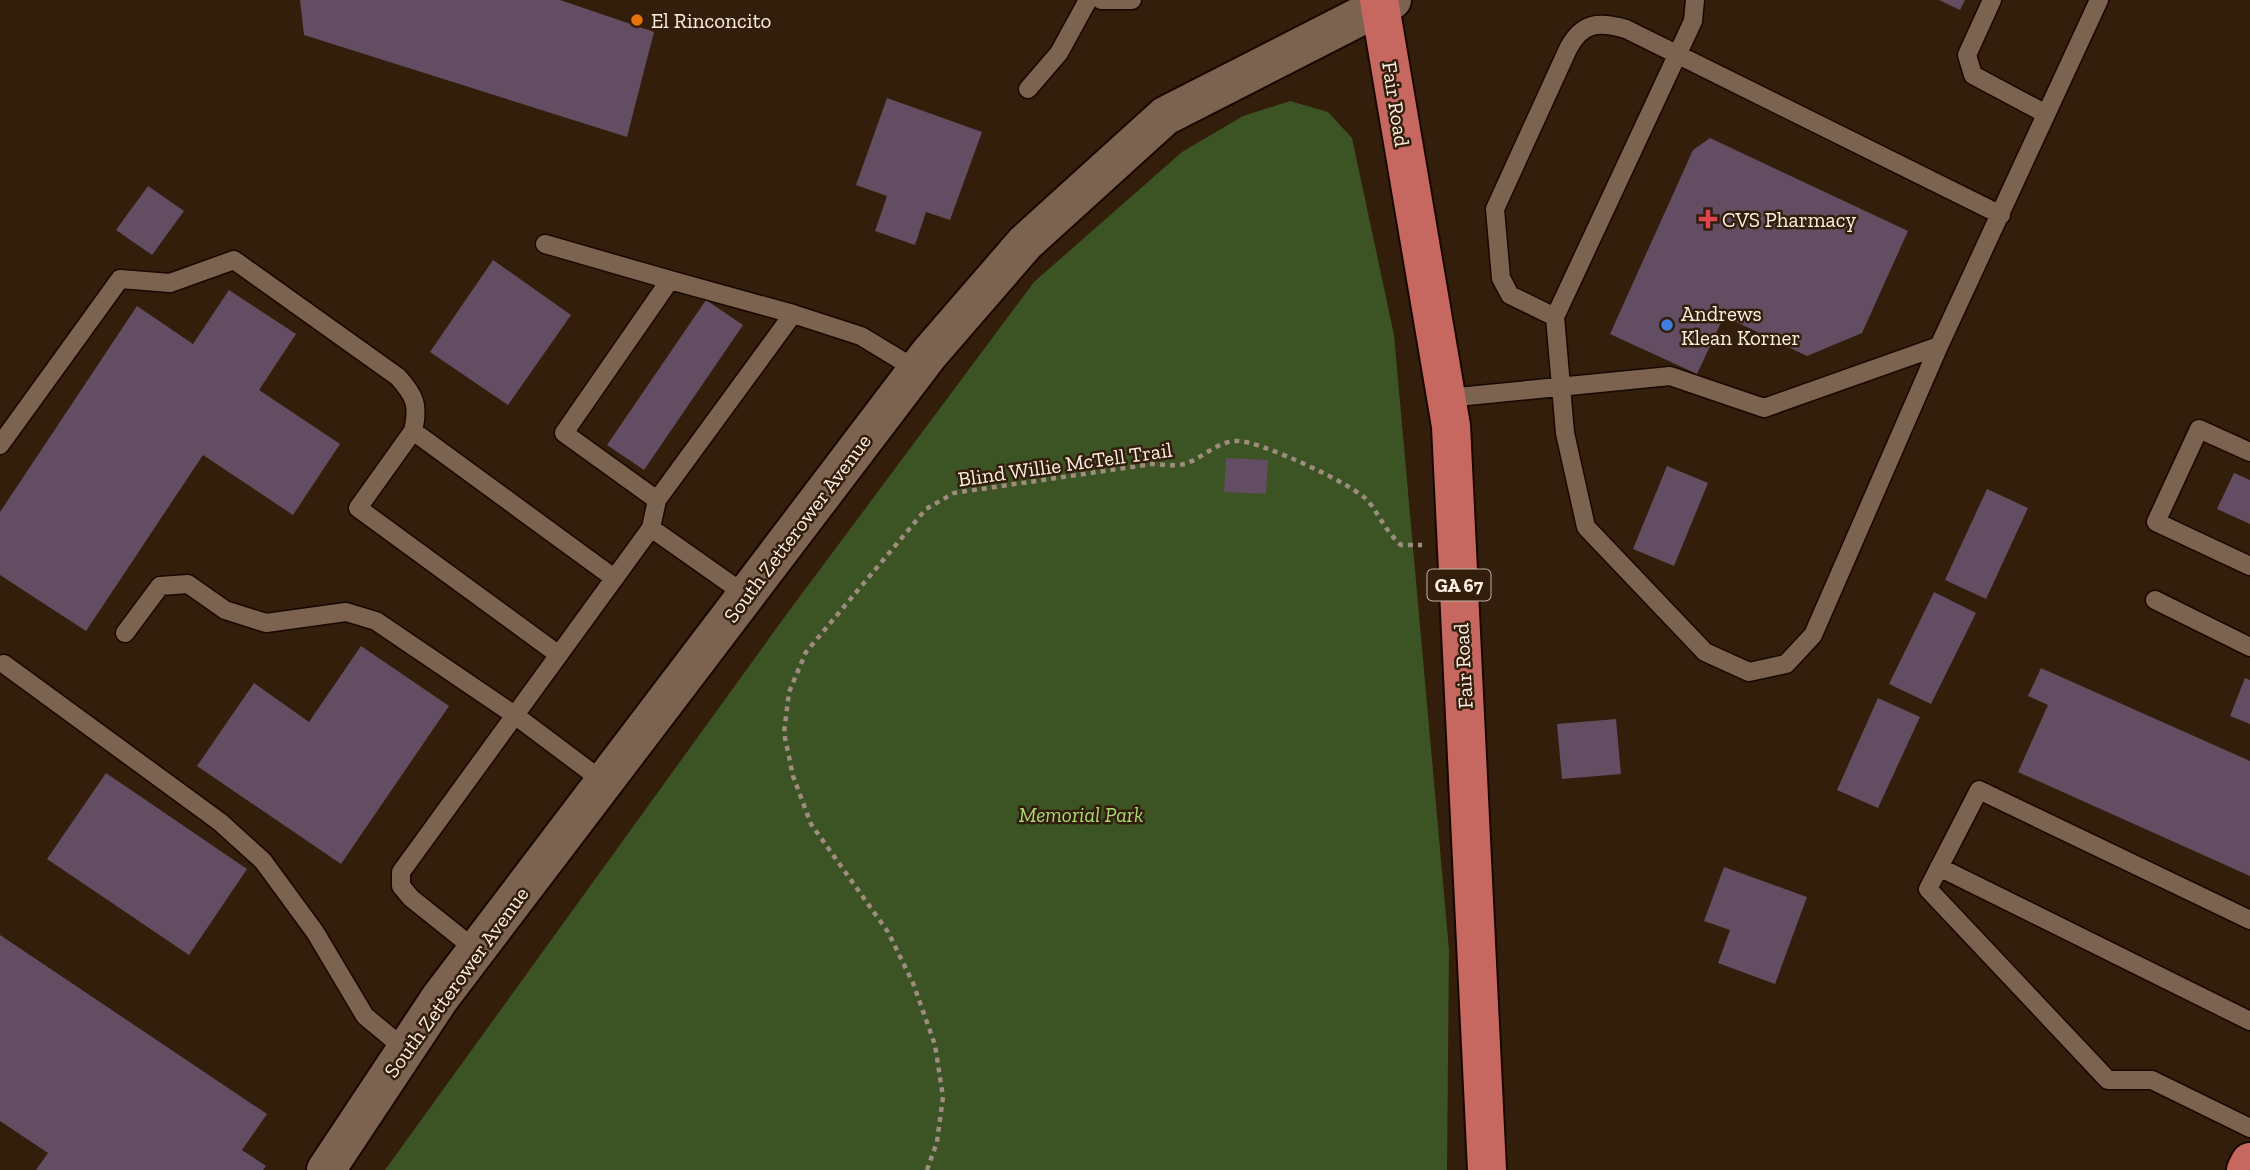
<svg xmlns="http://www.w3.org/2000/svg" width="2250" height="1170" viewBox="0 0 2250 1170" font-family="'Zilla Slab',serif">
  <rect width="100%" height="100%" fill="#321e0b"/>
  <!-- green -->
  <path fill="#3c5324" d="M1290,101L1328,112L1352,138L1394,335L1449,950L1447,1170H385L786,615L1034,282L1182,152L1243,116Z"/>
  <!-- building -->
  <path fill="#634d62" d="M300,0H560L654,32L627,137L304,35Z
    M1939,0H1965L1960,10Z
    M887,98L982,132L950,220L926,212L915,245L875,231L887,196L856,185Z
    M1710,138L1908,231L1862,333L1807,356L1724,316L1697,374L1610,334L1693,150Z
    M148,186L184,211L152,255L116,230Z
    M493,260L571,315L508,405L430,352Z
    M229,290L296,334L259,390L340,444L293,515L203,455L86,631L0,575V512L137,306L193,344Z
    M706,300L743,325L644,470L607,445Z
    M1226,458L1268,460L1266,494L1224,492Z
    M1667,466L1708,483L1674,566L1633,549Z
    M2234,473L2250,480V524L2217,509Z
    M1987,489L2028,508L1986,599L1945,580Z
    M1934,592L1976,613L1931,704L1889,684Z
    M361,646L449,706L341,864L197,766L254,683L309,722Z
    M2041,668L2250,761V876L2018,772L2048,705L2028,696Z
    M2245,678L2250,680V724L2230,716Z
    M1878,698L1920,717L1878,808L1837,790Z
    M1616,719L1621,774L1562,779L1557,724Z
    M106,773L247,869L189,955L47,859Z
    M1724,867L1807,897L1775,984L1718,963L1730,930L1704,921Z
    M0,935L267,1114L242,1150L266,1166L263,1170H36L48,1153L0,1121Z"/>
  <g fill="none" stroke-linecap="round" stroke-linejoin="round">
    <!-- lane casing -->
    <g stroke="#190700" stroke-width="21">
      <path id="lane" d="M1101,0H1132
        M1695,0L1693,21L1555,317L1565,433L1586,527L1705,652L1749,672L1786,664L1813,635L1939,346
        M1992,0L1967,55L1973,75L2046,114
        M1028,89L1059,53L1088,0
        M545,244L670,280
        M1555,317L1510,295L1501,278L1495,209L1568,49C1582,22 1599,21 1626,29L2001,215
        M1447,398L1670,376L1764,408L1939,346L2099,0
        M0,445L120,279L170,283L234,260L398,377C415,396 419,405 413,431
        M2250,452L2199,429L2156,522L2250,566
        M657,500L564,433L670,280L793,314
        M651,528L746,595
        M2155,600L2250,647
        M125,633L160,586L188,584L225,610L266,623L346,612L376,621L516,716L604,782
        M559,655L358,508L413,431L614,578
        M4,664L220,822L263,861L315,932L365,1016L406,1050
        M1939,867L2250,1021
        M2250,920L1979,790L1928,889L2108,1080H2152L2250,1128
        M476,950L411,898L401,886V872L651,528L657,500L793,314L861,336L917,370"/>
    </g>
    <!-- secondary casing -->
    <g stroke="#190700" stroke-width="42">
      <path id="secondary" d="M326,1170L440,998L929,354L1025,243L1165,116L1392,0"/>
    </g>
    <!-- primary casing -->
    <g stroke="#190700" stroke-width="42">
      <path id="primary" d="M1379,0L1451,426L1487,1170
        M2246,1170L2250,1162"/>
    </g>
    <!-- path -->
    <path stroke="#9e8d7e" stroke-width="4.5" stroke-dasharray="5 5" stroke-linecap="butt" d="M927,1170L937,1142L943,1097L935,1045L913,983L888,932L811,824L793,776L784,733L789,692L806,652L926,509L954,493L1152,464C1161,464 1175,467 1184,464C1202,459 1218,440 1238,441C1260,441 1356,485 1369,502C1381,518 1385,530 1401,545H1422"/>
    <!-- lane -->
    <use href="#lane" stroke="#7c6350" stroke-width="18"/>
    <!-- secondary -->
    <use href="#secondary" stroke="#7c6350" stroke-width="38"/>
    <!-- primary -->
    <use href="#primary" stroke="#c66860" stroke-width="38"/>
  </g>
  <!-- markers -->
  <circle fill="#e8710a" stroke="#321e0b" stroke-width="2.5" cx="637" cy="20" r="7"/>
  <path fill="#e0444e" stroke="#321e0b" stroke-width="2.5" d="M1704.5 208.5h7v7h7v7h-7v7h-7v-7h-7v-7h7z"/>
  <circle fill="#3f7fe0" stroke="#321e0b" stroke-width="2.5" cx="1667" cy="325" r="7"/>
  <g text-anchor="middle" dominant-baseline="central" stroke-width="5" stroke-linejoin="round" paint-order="stroke">
    <!-- shield labels -->
    <rect fill="#321e0b" stroke="#c1b0a3" stroke-width="2" x="1427.5" y="569.5" width="63" height="31" rx="5"/>
    <g font-size="19" font-weight="bold" fill="#feefe4">
      <text x="1459" y="585">GA 67</text>
    </g>
    <!-- poi labels -->
    <g font-size="21" fill="#feefe4" stroke="#321e0b" text-anchor="start">
      <text x="651" y="20">El Rinconcito</text>
      <text x="1722" y="219">CVS Pharmacy</text>
      <text x="1681" y="313">Andrews<tspan x="1681" dy="24">Klean Korner</tspan></text>
    </g>
    <!-- street labels -->
    <g font-size="21" fill="#feefe4" stroke="#321e0b">
      <text transform="translate(1396 104) rotate(81)">Fair Road</text>
      <text transform="translate(1065 464) rotate(-8)">Blind Willie McTell Trail</text>
      <text transform="translate(797 528) rotate(-53)">South Zetterower Avenue</text>
      <text transform="translate(1463 666) rotate(-93)">Fair Road</text>
      <text transform="translate(456 982) rotate(-54)">South Zetterower Avenue</text>
    </g>
    <!-- park labels -->
    <g font-size="21" font-style="italic" fill="#a8dd75" stroke="#321e0b">
      <text x="1081" y="814">Memorial Park</text>
    </g>
  </g>
</svg>
